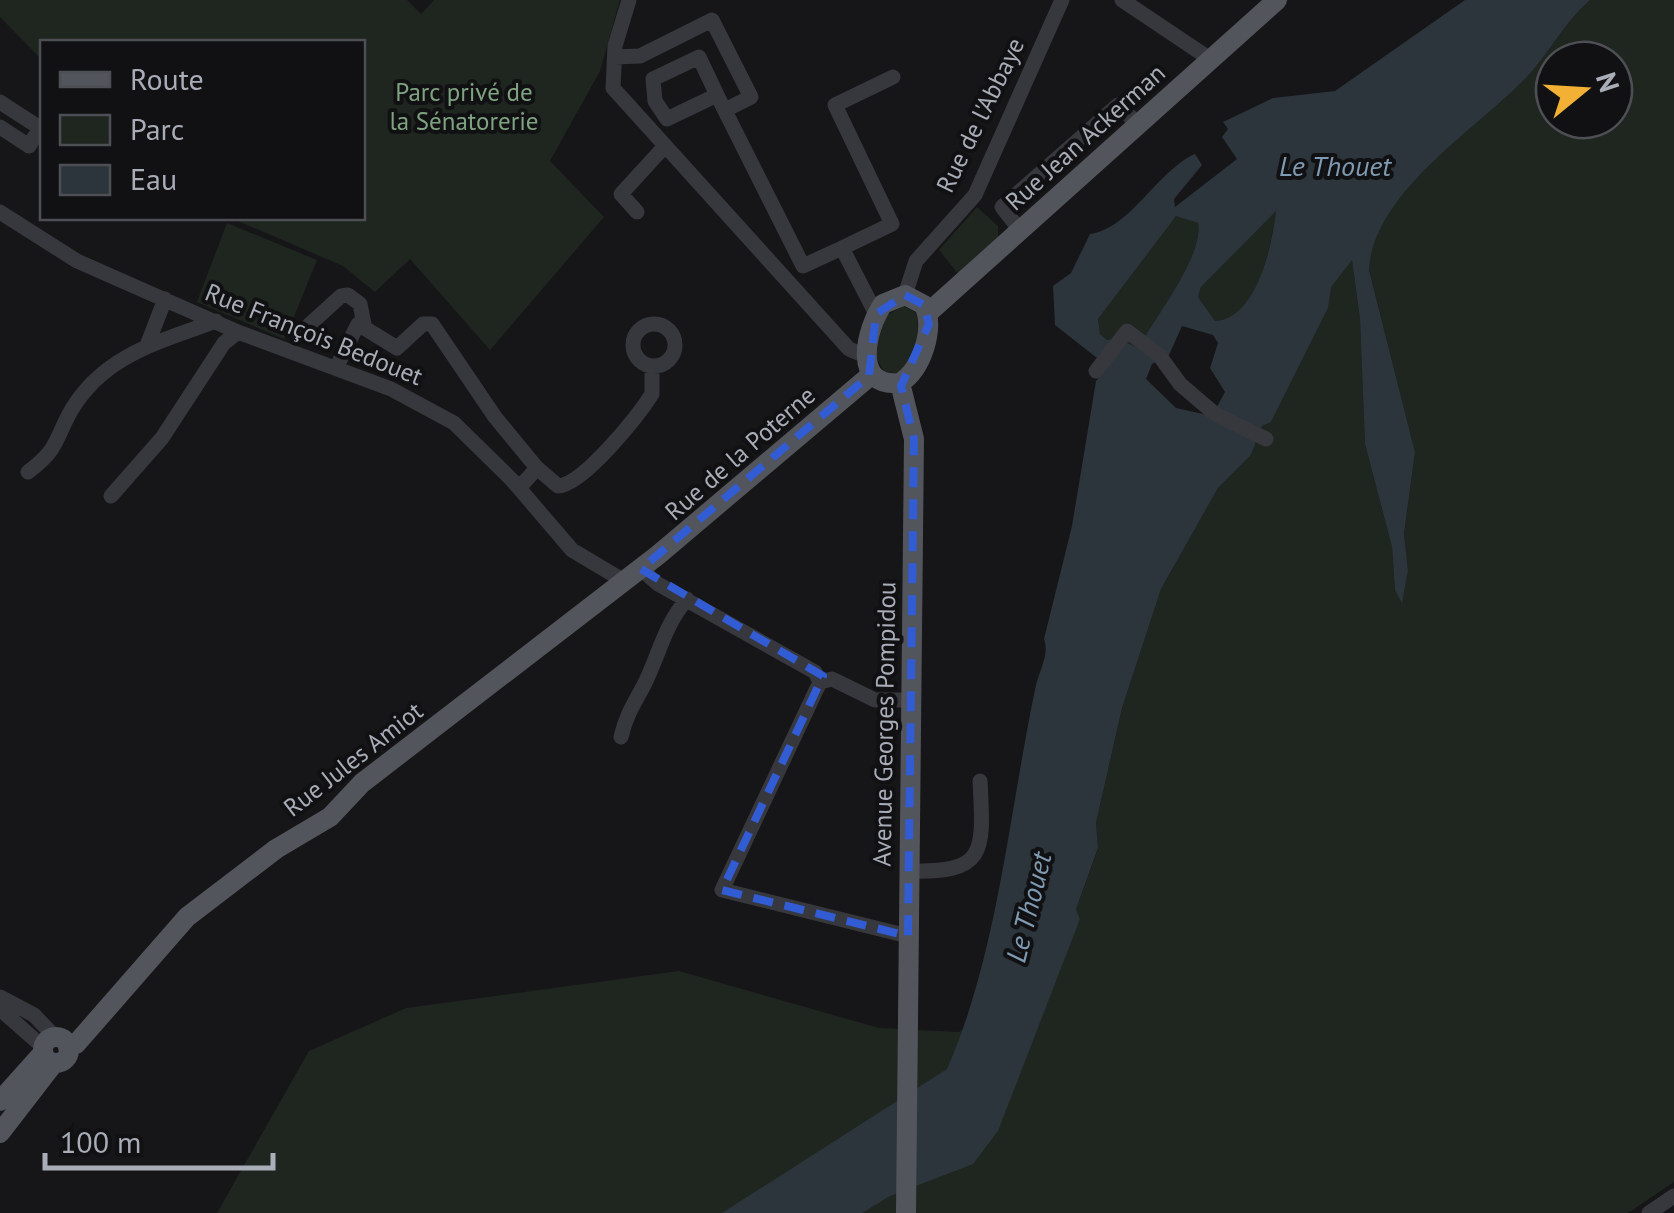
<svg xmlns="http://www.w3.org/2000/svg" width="1674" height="1213" viewBox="0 0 1674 1213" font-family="'PT Sans',sans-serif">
  <rect width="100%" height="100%" fill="#161618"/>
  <!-- green -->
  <path fill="#1e261f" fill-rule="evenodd" d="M0,0H407L421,14L434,0H620L600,71L550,161L604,217L490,350L410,259L375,292L343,266L231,218H362V42H42V60L0,17Z
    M1590,0H1674V1182L1628,1213H217L309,1051L406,1008L679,971L879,1028L959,1032L1065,951L1080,919L1076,909L1098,849L1096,823L1122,708L1161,589L1218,488L1251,455L1262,426L1271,422L1328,308L1330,287L1352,259L1360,319L1365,444L1392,547L1395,590L1408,570L1404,535L1415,452L1369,269C1373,193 1477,129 1527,77C1550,52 1564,23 1590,0ZM1554,60H1614V120H1554Z
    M977,207L998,226V238L959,275L939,250Z
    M1277,209C1270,244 1260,318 1215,321L1198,297L1201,287Z
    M1176,215L1198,223C1204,255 1155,319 1138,349L1118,338L1107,340L1100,334L1098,319Z
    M227,223L317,260L289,329L222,302L287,331L284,339L197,302Z
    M904,306L916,313C921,334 914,358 898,373L884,372L874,352L887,315Z"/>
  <!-- water -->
  <path fill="#2c353c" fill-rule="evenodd" d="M1465,0H1590C1564,23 1550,52 1527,77C1477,129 1373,193 1369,270L1415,452L1404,534L1408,570L1402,603L1395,590L1392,547L1365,444L1360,319L1352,260L1331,287L1328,308L1271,422L1262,426L1251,455L1218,488L1161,589L1122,708L1096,823L1098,848L1076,909L1080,919L998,1131L973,1164L890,1196L862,1213H722L947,1069C998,953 1009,813 1035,690C1038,672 1050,656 1044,639L1072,526L1096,381L1101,375L1097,358L1055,325L1053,286L1071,273L1090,234C1130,229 1158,170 1195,154L1202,165L1174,199L1175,207L1237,159L1222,137L1228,129L1223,122L1273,98L1335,91ZM1276,211C1272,245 1257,319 1215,321L1198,297L1201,287ZM1176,216L1198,223C1204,255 1155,318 1138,348L1117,338L1107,340L1100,334L1098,319ZM1182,326L1213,335L1218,343L1210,368L1225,392L1212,416L1176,408L1146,379L1152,364L1169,355Z"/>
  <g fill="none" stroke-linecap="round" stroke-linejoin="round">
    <!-- minor -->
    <path stroke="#37383d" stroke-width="15" d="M629,0L615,46L613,88L849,349L866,356
      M1122,0L1210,59
      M615,57L640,56L712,20L751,97L725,110
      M717,95L699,57L653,79L655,101L667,119L717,95L803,266L842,248
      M0,102L40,128L29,146L0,127
      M0,212L77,261L238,332L391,389L454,423L512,480L572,550L624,581
      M637,212L621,194L665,146
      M1019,229L1002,207L1118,105L1137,123
      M905,295L916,261L975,195L1062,0
      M876,314L842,248L892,224L835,105L893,77
      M633 345a21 21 0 1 1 42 0a21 21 0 1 1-42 0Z
      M298,335L341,296L348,295L360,304L364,324
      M148,343L165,299
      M336,368L358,324L397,348L423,324H432L495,417L537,468
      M1096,371L1127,331L1159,355L1180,384L1215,414L1266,439
      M28,472C60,448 54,440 72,409C105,355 159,342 216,321
      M519,488L537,468L558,486C583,485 638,416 652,394V366
      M111,496L162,438L224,343L238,332
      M641,569L658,584L815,672L820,682
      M820,682L722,890L908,936
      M820,682L832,679L875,700H910
      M621,737C626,715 634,704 644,685C659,655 664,626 687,599
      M908,871C986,873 984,854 980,781
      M0,997L34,1015L55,1037
      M0,1009L43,1047
      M1649,1213L1674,1196"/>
    <!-- major -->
    <path stroke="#53555c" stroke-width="20" d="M905,295L924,305C935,329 922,369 900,383C851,388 866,329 883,304Z
      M928,313L1277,0
      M900,383L914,439L906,1213
      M43 1050a13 13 0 1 1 26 0a13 13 0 1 1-26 0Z
      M68,1047L76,1044L187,917L276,849L330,817L362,783L658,555L871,375
      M0,1101L43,1053
      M0,1133L54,1063"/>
  </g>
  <!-- marked area -->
  <path fill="none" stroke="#325cd3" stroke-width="8" stroke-dasharray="20 12" stroke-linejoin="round" d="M905,295L924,305L929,324L901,386L914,439L908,936L722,890L823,676L641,569L869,376L876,314Z"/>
  <g text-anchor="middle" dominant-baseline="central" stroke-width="8" stroke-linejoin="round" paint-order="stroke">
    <!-- park labels -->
    <g font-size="25" fill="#7fa381" stroke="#111113">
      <text x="464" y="92">Parc privé de<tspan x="464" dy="29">la Sénatorerie</tspan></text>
    </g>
    <!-- street labels -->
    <g font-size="25" fill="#a8adb8" stroke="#111113">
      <text transform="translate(980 115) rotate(-64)">Rue de l'Abbaye</text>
      <text transform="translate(1085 137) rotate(-42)">Rue Jean Ackerman</text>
      <text transform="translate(314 334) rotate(22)">Rue François Bedouet</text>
      <text transform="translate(740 453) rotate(-41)">Rue de la Poterne</text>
      <text transform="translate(884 724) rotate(-89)">Avenue Georges Pompidou</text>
      <text transform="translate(353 759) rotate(-38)">Rue Jules Amiot</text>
    </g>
    <!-- water labels -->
    <g font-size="28" font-style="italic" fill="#7f9bb3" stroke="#111113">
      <text x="1335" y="165">Le Thouet</text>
      <text transform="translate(1028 907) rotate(-76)">Le Thouet</text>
    </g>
  </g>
  <!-- legend -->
  <rect x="40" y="40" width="325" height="180" fill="#111113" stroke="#4d4f55" stroke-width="2.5"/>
  <rect x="60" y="72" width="50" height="15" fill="#53555c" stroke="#4d4f55" stroke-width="2.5"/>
  <text x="130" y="90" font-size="30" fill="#a8adb8">Route</text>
  <rect x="60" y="115" width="50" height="30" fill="#1e261f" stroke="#4d4f55" stroke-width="2.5"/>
  <text x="130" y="140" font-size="30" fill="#a8adb8">Parc</text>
  <rect x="60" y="165" width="50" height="30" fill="#2c353c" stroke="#4d4f55" stroke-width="2.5"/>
  <text x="130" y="190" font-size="30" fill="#a8adb8">Eau</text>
  <!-- north arrow -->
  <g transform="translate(1584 90) rotate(72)"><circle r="48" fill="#111113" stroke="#4d4f55" stroke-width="2.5"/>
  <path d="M0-8L18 38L0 25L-18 38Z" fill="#f2b134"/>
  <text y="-15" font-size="28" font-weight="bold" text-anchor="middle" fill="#a8adb8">N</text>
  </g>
  <!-- scale -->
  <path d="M45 1153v15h228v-15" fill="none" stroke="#a8adb8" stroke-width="5"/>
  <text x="60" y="1153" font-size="30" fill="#a8adb8" stroke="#111113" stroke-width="8" paint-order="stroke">100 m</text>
</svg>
